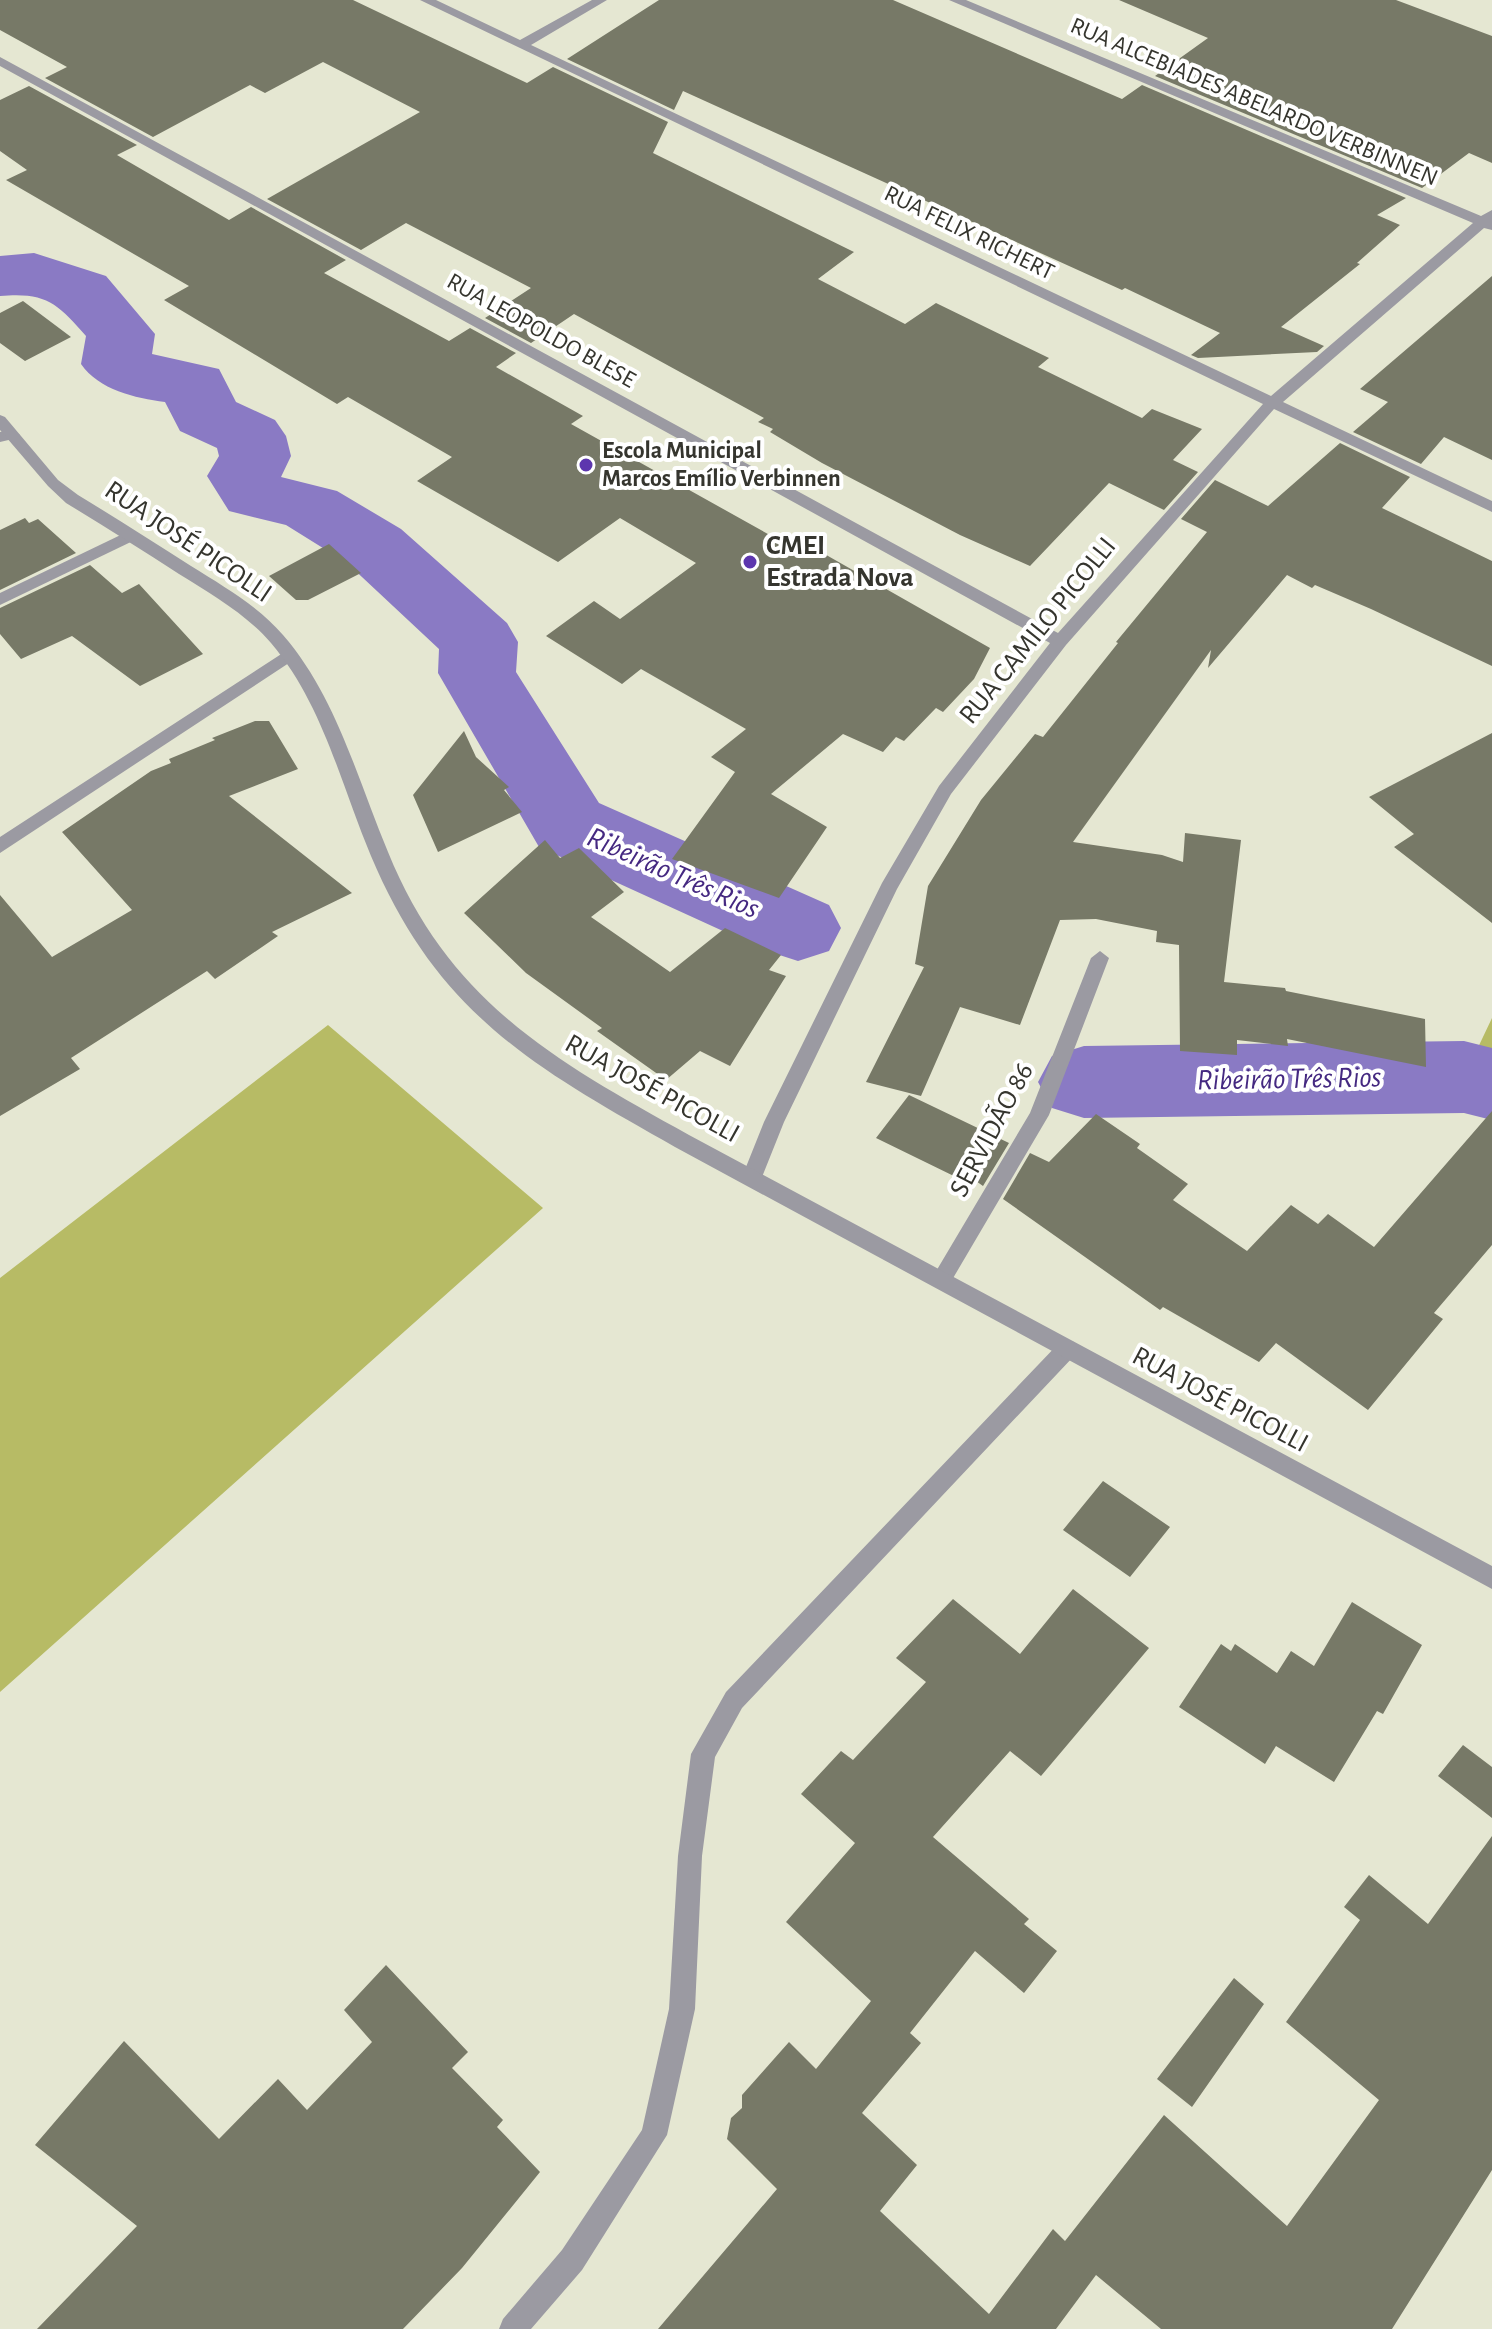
<svg xmlns="http://www.w3.org/2000/svg" width="1492" height="2329" viewBox="0 0 1492 2329" font-family="'Alegreya Sans',sans-serif">
  <rect width="100%" height="100%" fill="#e5e7d2"/>
  <!-- forest -->
  <path fill="#b7bb65" d="M1492,1018V1084L1464,1077Z
    M328,1025L543,1208L0,1692V1278Z"/>
  <g fill="none" stroke-linecap="round" stroke-linejoin="round">
    <!-- river -->
    <path fill="#8a7ac4" fill-rule="evenodd" d="M34,253L106,276L155,334L152,354L219,369L236,402L275,420L286,436L291,456L281,477L337,491L401,529L507,623L518,642L516,672L599,803L829,905L841,928L829,951L798,961L767,951L539,847L438,673L439,649L347,563L286,525L229,511L207,476L219,456L217,448L180,431L165,402C135,398 99,390 81,364L86,336C57,303 46,292 0,296V256Z
      M1464,1041L1492,1048V1120L1464,1113L1084,1118L1052,1108L1038,1082L1052,1056L1084,1046Z"/>
  </g>
  <!-- building -->
  <path fill="#777967" d="M0,0H353L527,83L553,67L668,122L653,153L854,252L818,279L905,324L936,303L1049,358L1038,367L1142,418L1152,409L1202,429L1173,460L1198,472L1164,510L1109,483L1030,566L960,535L822,463L770,432L773,429L758,422L764,418L574,314L531,343L485,318L531,288L406,223L361,250L267,199L420,112L323,62L265,93L250,85L153,137L45,78L67,67L0,30Z
    M659,0H893L1122,99L1142,85L1406,198L1377,215L1400,225L1357,263L1360,264L1281,327L1324,346L1317,352L1198,358L1191,355L1220,333L1125,288L1122,290L683,91L674,110L567,59Z
    M1119,0H1396L1492,36V163L1469,153L1422,188L1155,76L1208,38Z
    M29,86L137,145L117,155L229,220L251,207L346,260L324,273L449,341L470,328L516,353L496,367L583,416L571,424L811,558L821,552L990,648L974,679L943,712L936,708L904,741L896,737L883,752L843,734L771,794L827,827L779,898L672,859L735,772L711,757L746,729L641,669L622,684L546,636L594,601L620,619L696,563L620,518L558,562L417,481L452,457L348,397L337,404L164,300L189,286L6,180L27,170L0,151V100Z
    M1492,276V460L1444,437L1421,464L1353,432L1388,402L1360,389Z
    M23,301L71,337L25,361L0,343V313Z
    M1340,443L1410,477L1382,508L1492,561V666L1371,609L1315,585L1312,588L1287,575L1208,668L1211,650L1073,842L1162,855L1183,862L1185,833L1241,840L1224,982L1285,988L1286,991L1425,1019L1426,1067L1287,1039L1288,1046L1237,1040V1055L1180,1051L1179,945L1156,942L1157,931L1096,919L1060,920L1020,1025L960,1007L921,1096L866,1082L924,967L915,964L928,886L981,800L1035,734L1043,737L1118,643L1116,642L1207,532L1181,519L1215,480L1268,506Z
    M25,518L29,523L38,519L76,553L0,590V530Z
    M329,544L361,573L308,600H296L269,576Z
    M90,565L122,593L139,584L203,654L140,686L72,636L21,659L0,634V608Z
    M255,721H269L298,769L229,796L352,893L272,932L278,936L215,979L207,971L71,1058L80,1069L0,1116V895L52,957L132,910L62,832L151,771L171,763L169,759L215,740L212,738Z
    M464,731L476,757L509,787L504,790L522,812L438,852L413,795Z
    M1492,733V923L1394,847L1414,834L1369,797Z
    M545,840L560,858L579,848L624,892L591,917L670,972L725,928L781,955L769,970L786,976L730,1066L700,1051L666,1080L597,1031L602,1028L526,973L464,913Z
    M909,1095L1009,1143L983,1186L966,1174L962,1180L876,1138Z
    M1492,1111V1245L1434,1313L1443,1319L1368,1410L1276,1343L1259,1362L1163,1307L1160,1310L1003,1199L1030,1153L1049,1162L1096,1114L1140,1144L1137,1148L1188,1184L1173,1200L1247,1251L1291,1205L1318,1224L1328,1214L1374,1247Z
    M1103,1481L1170,1527L1130,1577L1063,1530Z
    M1073,1589L1149,1648L1041,1776L1010,1751L933,1837L1029,1919L1024,1924L1057,1951L1024,1993L975,1951L910,2033L921,2043L862,2113L917,2165L880,2211L989,2314L1053,2229L1065,2241L1164,2115L1287,2226L1379,2100L1286,2022L1360,1920L1344,1907L1369,1875L1428,1924L1492,1836V2170L1392,2329H1161L1096,2275L1056,2329H658L777,2189L727,2139L731,2118L742,2108V2095L789,2042L816,2069L871,2001L786,1922L855,1843L801,1794L841,1751L853,1760L926,1682L896,1658L953,1599L1020,1654Z
    M1352,1602L1422,1645L1383,1714L1377,1711L1334,1782L1276,1746L1265,1764L1179,1707L1221,1644L1231,1651L1235,1644L1277,1673L1291,1651L1314,1666Z
    M1463,1745L1492,1767V1818L1438,1776Z
    M386,1965L468,2052L452,2068L503,2120L497,2127L540,2172L462,2268L403,2329H37L137,2226L35,2145L124,2041L219,2139L278,2079L307,2110L372,2042L344,2010Z
    M1234,1978L1264,2004L1192,2107L1157,2079Z"/>
  <g fill="none" stroke-linecap="round" stroke-linejoin="round">
    <!-- service -->
    <path fill="#9b9aa2" fill-rule="evenodd" d="M131,530L139,535L137,539L0,605V593Z"/>
    <!-- minor -->
    <path fill="#9b9aa2" fill-rule="evenodd" d="M420,0H436L520,40L592,0H607L531,45L1271,396L1473,223L949,0H966L1481,216L1492,210V230L1484,228L1283,402L1492,501V512L1274,409L1066,645L951,794L897,889L784,1122L762,1177L759,1183L752,1185L745,1183L742,1177L764,1122L882,883L939,786L1050,643L0,66V57L1058,633L1263,404Z
      M12,430L20,435L17,438L0,442V432Z
      M289,649L295,651L297,655L295,659L0,853V837Z
      M1100,951L1109,958L1049,1115L949,1285L942,1288L935,1285L932,1279L935,1273L1030,1113L1091,958Z
      M1067,1340L1074,1342L1078,1349L1074,1356L742,1708L715,1757L702,1856L695,2009L667,2135L582,2270L531,2329H499L503,2319L562,2250L642,2130L669,2009L678,1856L691,1754L726,1692L1060,1342Z"/>
    <!-- tertiary -->
    <path fill="#9b9aa2" fill-rule="evenodd" d="M0,415L5,417L58,480L78,495C116,518 153,542 191,566C223,586 258,606 283,635C336,696 357,778 388,852C449,1002 555,1061 689,1135L1492,1566V1589L675,1147C533,1067 437,1013 371,856C341,785 323,704 271,643C246,614 211,594 179,574C142,550 104,526 66,503L48,486L0,430Z"/>
  </g>
  <!-- markers -->
  <g fill="#5d36ae" stroke="#fff" stroke-width="3">
    <circle cx="586" cy="465" r="8"/>
    <circle cx="750" cy="562" r="8"/>
  </g>
  <g text-anchor="middle" dominant-baseline="central" stroke-width="8" stroke-linejoin="round" paint-order="stroke">
    <!-- far-street labels -->
    <g font-size="24" fill="#35352e" stroke="#fff">
      <text transform="translate(1254 102) rotate(23)">RUA ALCEBIADES ABELARDO VERBINNEN</text>
      <text transform="translate(969 233) rotate(26)">RUA FELIX RICHERT</text>
      <text transform="translate(541 331) rotate(29)">RUA LEOPOLDO BLESE</text>
    </g>
    <!-- far-poi labels -->
    <g font-size="24" font-weight="bold" fill="#35352e" stroke="#fff" text-anchor="start">
      <text x="602" y="451">Escola Municipal<tspan x="602" dy="28">Marcos Emílio Verbinnen</tspan></text>
    </g>
    <!-- street labels -->
    <g font-size="28" fill="#35352e" stroke="#fff">
      <text transform="translate(188 542) rotate(34)">RUA JOSÉ PICOLLI</text>
      <text transform="translate(1038 631) rotate(-51)">RUA CAMILO PICOLLI</text>
      <text transform="translate(652 1089) rotate(29)">RUA JOSÉ PICOLLI</text>
      <text transform="translate(992 1130) rotate(-62)">SERVIDÃO 86</text>
      <text transform="translate(1220 1400) rotate(28)">RUA JOSÉ PICOLLI</text>
    </g>
    <!-- poi labels -->
    <g font-size="28" font-weight="bold" fill="#35352e" stroke="#fff" text-anchor="start">
      <text x="766" y="546">CMEI<tspan x="766" dy="32">Estrada Nova</tspan></text>
    </g>
    <!-- water labels -->
    <g font-size="30" font-style="italic" fill="#452981" stroke="#fff">
      <text transform="translate(673 873) rotate(24)">Ribeirão Três Rios</text>
      <text transform="translate(1289 1079) rotate(-1)">Ribeirão Três Rios</text>
    </g>
  </g>
</svg>
